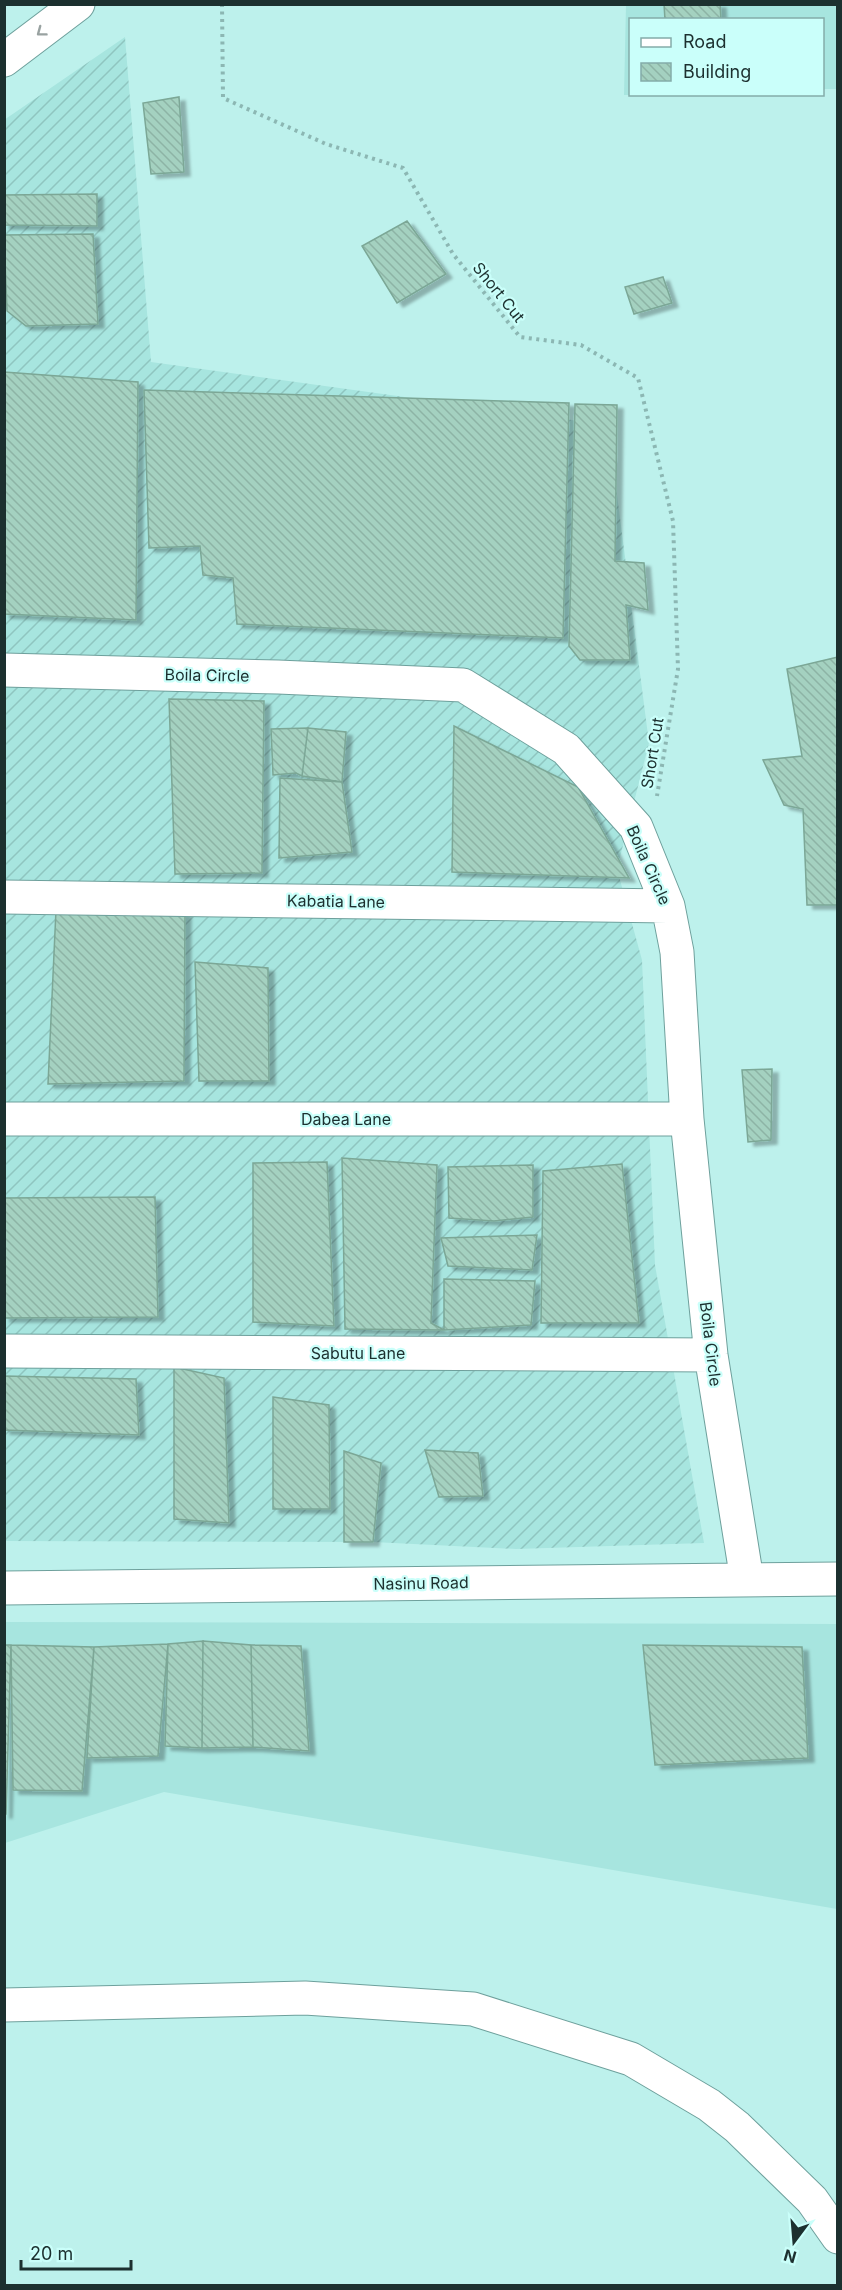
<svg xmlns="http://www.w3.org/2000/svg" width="842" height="2290" viewBox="0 0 842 2290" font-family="Inter,sans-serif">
  <defs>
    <pattern id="industrial-furrows" width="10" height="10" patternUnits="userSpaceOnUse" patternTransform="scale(1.5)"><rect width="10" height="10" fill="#a7e5df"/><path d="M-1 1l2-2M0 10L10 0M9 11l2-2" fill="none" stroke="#8fc5c0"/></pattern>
    <pattern id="building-back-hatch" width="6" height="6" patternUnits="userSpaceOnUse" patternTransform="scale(1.5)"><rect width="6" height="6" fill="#a4d1c0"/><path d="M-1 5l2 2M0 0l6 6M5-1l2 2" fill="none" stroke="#8db4a5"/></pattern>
    <filter id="shadow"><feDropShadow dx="6" dy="4" stdDeviation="1.5" flood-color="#0004"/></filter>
  </defs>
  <rect width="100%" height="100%" fill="#bdf1ec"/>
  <!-- built -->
  <path fill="#a7e5df" d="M626,5H837V89H823L822,20H630V94L636,95H624Z
    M5,1622L837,1624V1909L164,1792L5,1843Z"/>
  <!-- industrial -->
  <path fill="url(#industrial-furrows)" d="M125,37L151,362L608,425L649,743L617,869L642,960L655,1265L704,1543L516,1549L373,1542L5,1541L4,120Z"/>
  <!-- building -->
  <path fill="url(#building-back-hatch)" stroke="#7ba796" stroke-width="1.5" filter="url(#shadow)" d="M664,4H720L721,20H665Z
    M179,97L184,172L151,174L143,103Z
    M97,194V226L4,225V195Z
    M407,221L446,274L397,303L362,246Z
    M93,234L98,324L26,326L7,311L4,235Z
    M663,277L672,303L634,314L625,287Z
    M4,372L138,382L136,620L4,614Z
    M144,390L569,403L563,638L237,624L233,578L203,575L200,546L149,548Z
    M575,404L617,405L615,561L644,563L648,610L626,605L630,660H580L569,646Z
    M838,657V905H807L803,809L784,805L763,760L802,756L787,669Z
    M169,699L264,701L262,873L175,874Z
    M454,726L578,787L629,878L452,872Z
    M308,728L346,732L342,782L302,776Z
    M308,728L302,776L296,773L273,775L271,729Z
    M280,778L342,782L352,852L279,858Z
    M56,910L185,912L184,1081L48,1084Z
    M195,962L268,968L269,1081H199Z
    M772,1069L771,1140L748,1142L742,1070Z
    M342,1158L437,1165L431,1323L444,1330L345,1329Z
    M327,1162L334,1326L253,1322V1163Z
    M622,1164L639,1323H541L543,1171Z
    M533,1165V1217L494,1221L449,1218L448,1167Z
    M155,1197L158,1317L4,1318V1198Z
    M537,1235L532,1270L448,1266L441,1238Z
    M444,1279L535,1281L531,1325L444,1330Z
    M174,1367L224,1378L229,1523L174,1519Z
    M4,1376L136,1379L139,1435L4,1430Z
    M273,1397L329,1405L330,1509H273Z
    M425,1450L478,1453L483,1496L439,1497Z
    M344,1451L381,1463L373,1542H344Z
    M203,1641L251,1645L253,1747L202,1748Z
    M203,1641L202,1748L165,1746L168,1644Z
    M168,1644L158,1756L87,1758L94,1647Z
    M4,1645H11L6,1814H4Z
    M11,1645L94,1647L82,1791L13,1790Z
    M251,1645L301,1646L309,1751L253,1747Z
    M643,1645L802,1647L808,1758L655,1765Z"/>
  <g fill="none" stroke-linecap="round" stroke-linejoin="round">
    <!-- minor casing -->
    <g stroke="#6ea09c" stroke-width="35">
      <path id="minor" d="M4,670L278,677L463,685L566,749L636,827L668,906L677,952L687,1119L711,1355L747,1580
        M4,897L668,906
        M4,1119H687
        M4,1351L711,1355
        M4,1588L838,1579
        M4,2005L305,1998L473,2009L631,2059L709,2105L737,2127L812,2200L838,2237"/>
    </g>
    <!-- highway casing -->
    <g stroke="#6ea09c" stroke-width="35">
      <path id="highway" d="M4,60L78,4"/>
    </g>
    <!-- path -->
    <path stroke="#8cb7b3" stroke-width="4" stroke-dasharray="3 4.5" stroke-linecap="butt" d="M222,4L223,98L326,144L403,168L453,254L520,337L581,345L638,378L673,521L678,669L657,796"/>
    <!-- minor -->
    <use href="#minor" stroke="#fff" stroke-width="33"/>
    <!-- highway -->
    <use href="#highway" stroke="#fff" stroke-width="33"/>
  </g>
  <!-- one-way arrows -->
  <defs><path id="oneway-chevron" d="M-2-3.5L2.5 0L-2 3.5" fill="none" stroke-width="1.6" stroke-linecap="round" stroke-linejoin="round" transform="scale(1.5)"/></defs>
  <use stroke="#99a2a1" href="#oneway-chevron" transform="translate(41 32) rotate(143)"/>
  <g text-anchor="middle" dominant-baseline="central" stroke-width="4.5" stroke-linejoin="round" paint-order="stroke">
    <!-- street labels -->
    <g font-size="16" fill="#1c302f" stroke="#cafffa">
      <text transform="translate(499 292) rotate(51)">Short Cut</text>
      <text transform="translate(207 675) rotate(1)">Boila Circle</text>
      <text transform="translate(652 753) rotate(-81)">Short Cut</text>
      <text transform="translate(649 865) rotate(66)">Boila Circle</text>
      <text transform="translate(336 901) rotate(1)">Kabatia Lane</text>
      <text x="346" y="1119">Dabea Lane</text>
      <text transform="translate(711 1344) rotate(83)">Boila Circle</text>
      <text x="358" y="1353">Sabutu Lane</text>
      <text transform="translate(421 1583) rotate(-1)">Nasinu Road</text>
    </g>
  </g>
  <!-- border -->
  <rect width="842" height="2290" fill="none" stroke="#1c302f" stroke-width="12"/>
  <!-- legend -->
  <rect x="629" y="18" width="195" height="78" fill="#cafffa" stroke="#84aca9" stroke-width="1.5"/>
  <rect x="641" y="38" width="30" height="9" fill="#ffffff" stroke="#84aca9" stroke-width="1.5"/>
  <text x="683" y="48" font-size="18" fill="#1c302f">Road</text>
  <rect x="641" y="63" width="30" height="18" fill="url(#building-back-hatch)" stroke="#84aca9" stroke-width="1.5"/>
  <text x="683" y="78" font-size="18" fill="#1c302f">Building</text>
  <!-- north arrow -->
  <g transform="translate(794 2242) rotate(196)" stroke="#cafffa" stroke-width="4.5" paint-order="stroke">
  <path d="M0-4.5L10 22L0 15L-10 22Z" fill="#1c302f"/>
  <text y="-9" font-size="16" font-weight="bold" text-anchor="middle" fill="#1c302f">N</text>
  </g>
  <!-- scale -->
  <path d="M21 2260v9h110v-9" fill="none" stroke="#1c302f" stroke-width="3"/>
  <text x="30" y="2260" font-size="18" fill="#1c302f" stroke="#cafffa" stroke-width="4.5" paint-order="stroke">20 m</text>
</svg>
